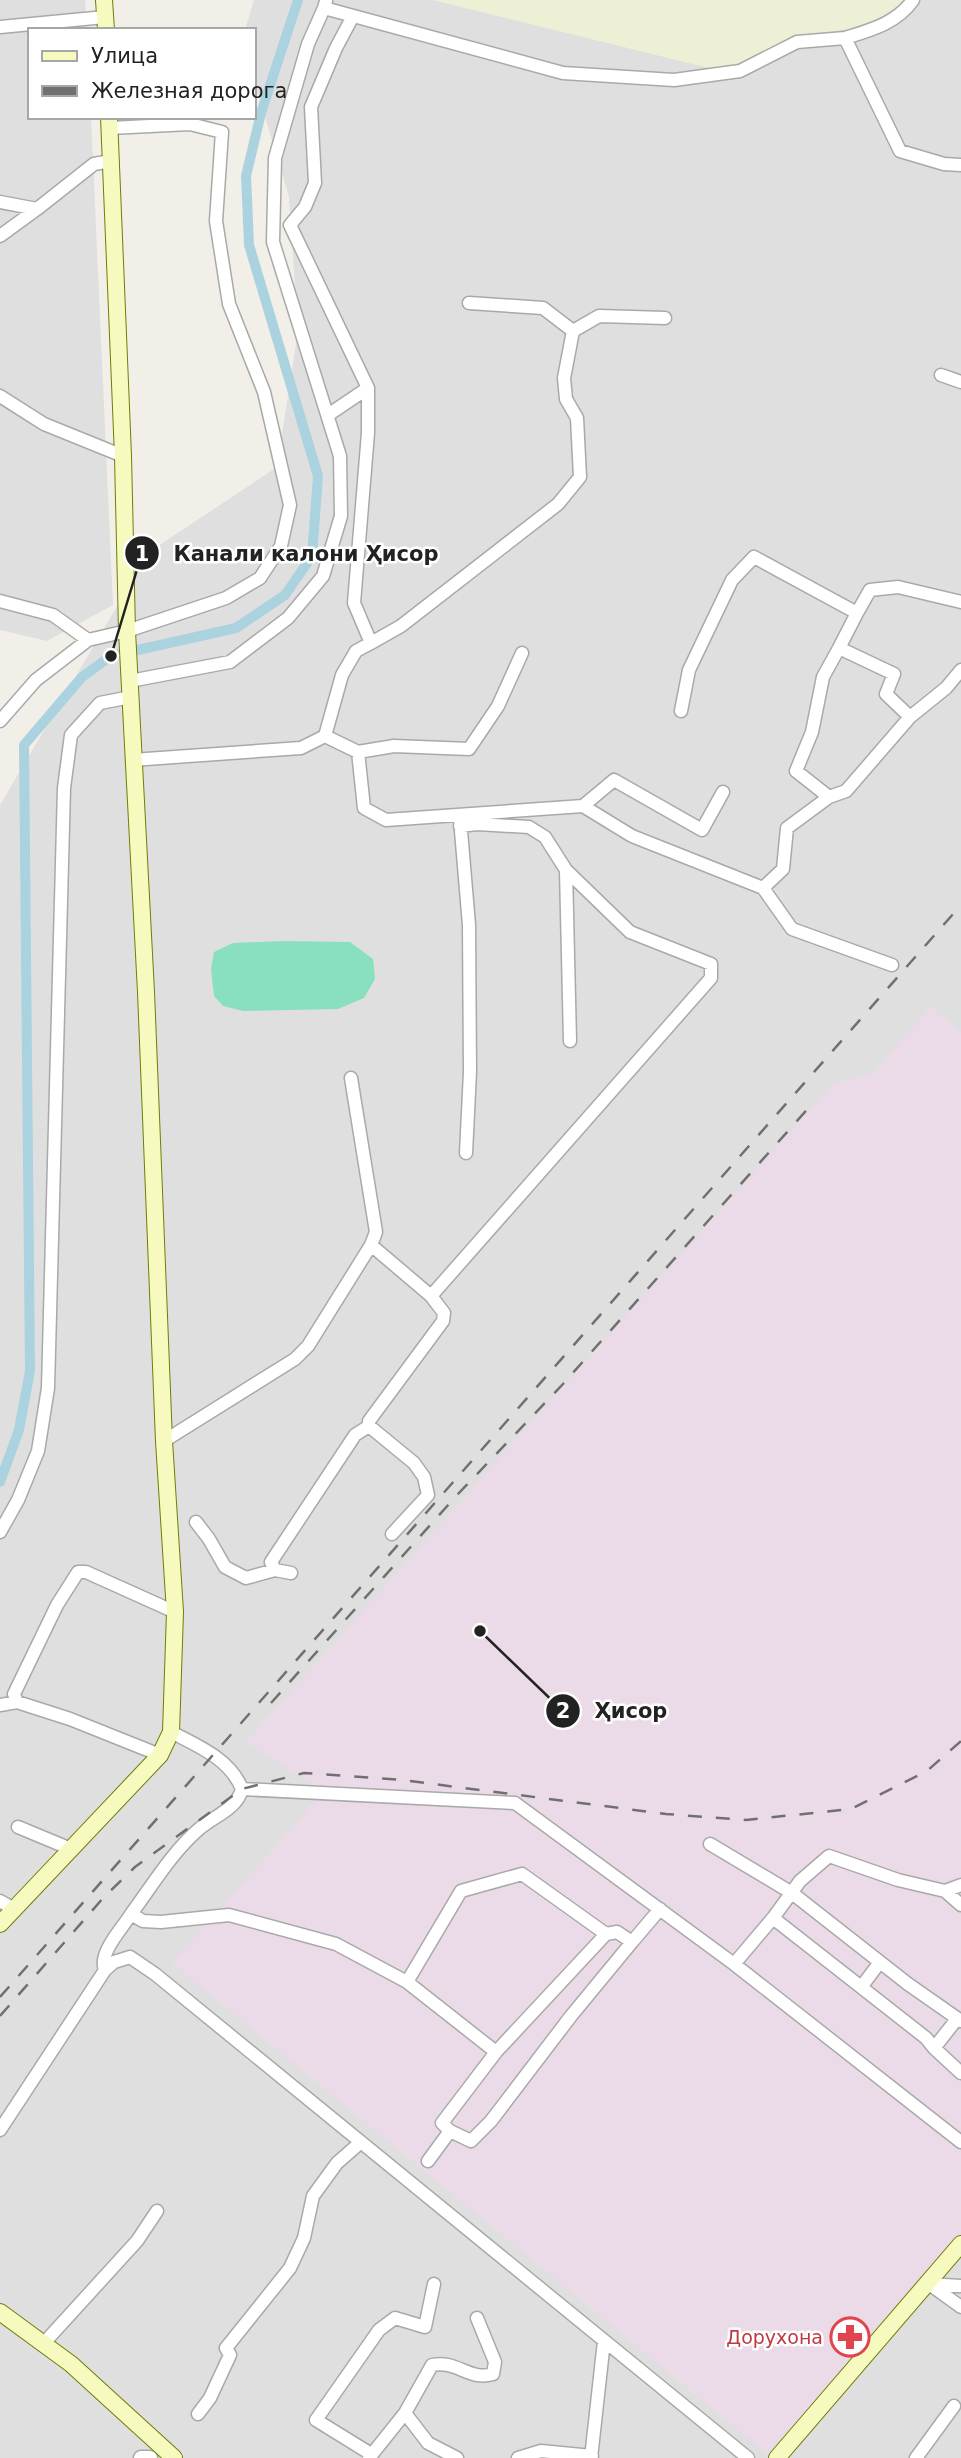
<svg xmlns="http://www.w3.org/2000/svg" width="961" height="2458" viewBox="0 0 961 2458" font-family="'DejaVu Sans',sans-serif">
  <rect width="100%" height="100%" fill="#f2efe9"/>
  <!-- residential -->
  <path fill="#e0dfdf" d="M0,0H85L87,30H30V117H91L113,605L47,641L0,630Z
    M254,0H961V2458H0V805L149,552L277,467L298,331L289,197L254,80V30H245Z"/>
  <!-- industrial -->
  <path fill="#ebdbe8" d="M931,1007L961,1032V2250L873,2361L769,2455L172,1963L325,1791L246,1742L833,1084L873,1073Z"/>
  <!-- farmland -->
  <path fill="#eef0d5" d="M433,0H906L871,24L791,40L742,66L717,70Z"/>
  <!-- pitch -->
  <path fill="#88e0be" d="M284,941L350,942L373,959L375,979L364,998L338,1009L243,1011L223,1006L214,996L211,969L214,952L233,943Z"/>
  <g fill="none" stroke-linecap="round" stroke-linejoin="round">
    <!-- canal -->
    <path stroke="#aad3df" stroke-width="10" d="M0,1482L19,1430L30,1371L24,745L82,677L111,656L236,628L285,595L312,556L318,476L249,245L246,176L261,113L298,0"/>
    <!-- minor casing -->
    <g stroke="#a9a9a9" stroke-width="15">
      <path id="minor" d="M913,0C897,23 871,30 845,38L900,151L944,164L961,165
        M326,1L324,8L563,73L674,80L740,71L797,42L845,38
        M353,16L336,48L311,107L315,183L305,207L290,225L368,388V433L354,603L371,643L401,626L558,504L580,477L577,418L566,399L564,378L573,331L543,308L469,303
        M0,27L105,17
        M0,202L37,209L94,164L111,161
        M0,236L37,209
        M573,331L599,316L665,318
        M941,375L961,382
        M0,396L44,424L123,456
        M328,415L368,388
        M0,601L53,615L88,640
        M857,613L839,648L894,674L886,694L910,717
        M839,648L823,677L812,732L796,771L829,797L846,791L910,717L946,688L961,670
        M130,681L230,662L288,618L323,576L341,516L340,456L273,242L275,158L308,44L324,8
        M681,711L689,670L732,580L754,557L857,613L870,590L898,587L961,602
        M0,721L36,680L88,640L127,631L226,598L260,578L281,546L290,505L264,392L229,304L216,221L222,132L190,124L110,128
        M325,736L358,752L394,746L469,749L498,706L522,653
        M358,752L364,808L386,820L583,806L632,836L763,888L792,929L892,965
        M132,760L301,748L325,736L342,675L356,651L371,643
        M583,806L614,780L702,830L723,792
        M460,819L469,925L470,1072L466,1153
        M566,870L570,1041
        M763,888L783,869L787,828L829,797
        M371,1245L431,1296L444,1313L443,1321L369,1421V1426L414,1463L424,1477L428,1495L392,1534
        M431,1296L711,978V964L630,932L566,870L545,837L529,827L477,824L460,826
        M164,1441L295,1359L308,1346L371,1245L376,1232L351,1078
        M196,1522L209,1539L225,1567L246,1578L275,1570L291,1573
        M0,1532L18,1500L38,1451L48,1388L64,788L71,735L100,703L131,697
        M275,1570L271,1562L355,1435L369,1426
        M0,1705L17,1702
        M171,1732C198,1746 230,1759 242,1789L515,1803L734,1964L961,2142
        M160,1755L70,1719L17,1702L14,1694L57,1605L78,1572H86L175,1612
        M18,1827L71,1849
        M710,1844L792,1893L908,1984L961,2021
        M945,1891L961,1905
        M0,1901L14,1909
        M131,1914C152,1886 172,1852 199,1829C214,1816 237,1809 242,1789
        M773,1918L926,2038L934,2048L961,2073
        M734,1964L773,1918L800,1881L829,1856L898,1880L945,1891L961,1885
        M105,1970C98,1953 122,1929 131,1914L143,1921L161,1922L229,1915L336,1944L407,1982L496,2052L606,1934L617,1932L632,1942L660,1909
        M407,1982L461,1891L522,1874L606,1934
        M862,1986L880,1962
        M934,2048L957,2019
        M496,2052L442,2123L450,2131L471,2141L491,2121L571,2016L632,1942
        M0,2130L105,1970L114,1962L130,1957L155,1974L748,2458
        M428,2161L450,2131
        M929,2284L961,2307
        M929,2284L961,2286
        M44,2343L137,2241L157,2211
        M405,2413L432,2365C458,2360 468,2381 493,2374L495,2362L477,2318
        M198,2414L210,2398L230,2355L226,2348L290,2268L304,2238L313,2196L337,2163L361,2142
        M371,2454L316,2420L379,2330L395,2318L425,2327L434,2284
        M369,2458L405,2413L428,2443L457,2458
        M518,2458L541,2451L592,2456
        M591,2458L604,2341
        M916,2458L954,2406"/>
    </g>
    <!-- tertiary casing -->
    <g stroke="#a9a9a9" stroke-width="17">
      <path id="tertiary" d="M141,2458H150"/>
    </g>
    <!-- secondary casing -->
    <g stroke="#707d05" stroke-width="18">
      <path id="secondary" d="M104,0L106,30
        M0,1924L160,1755L171,1732L175,1612L164,1441L146,992L127,631L123,456L109,117
        M0,2312L71,2364L174,2458
        M777,2458L961,2244"/>
    </g>
    <!-- minor -->
    <use href="#minor" stroke="#fff" stroke-width="12"/>
    <!-- tertiary -->
    <use href="#tertiary" stroke="#fff" stroke-width="14"/>
    <!-- secondary -->
    <use href="#secondary" stroke="#f7fabf" stroke-width="16"/>
    <!-- rail -->
    <path stroke="#707070" stroke-width="2.5" stroke-dasharray="14 14" stroke-linecap="butt" d="M271,1703L458,1494L563,1384L812,1104
      M0,1997L961,905
      M0,2016L104,1897L135,1867L242,1789L304,1773L402,1780L666,1814L746,1820L851,1809L927,1771L961,1741"/>
  </g>
  <!-- icons -->
  <defs>
    <g id="pharmacy-ring" transform="scale(2.0125)"><circle r="9.5" fill="#fff" stroke="#e0444e" stroke-width="1.5"/><path d="M-2-6h4v4h4v4h-4v4h-4v-4h-4v-4h4Z" fill="#e0444e"/></g>
  </defs>
  <g fill-rule="evenodd">
    <use href="#pharmacy-ring" x="850" y="2337"/>
  </g>
  <g text-anchor="middle" dominant-baseline="central" stroke-width="5" stroke-linejoin="round" paint-order="stroke">
    <!-- health labels -->
    <g font-size="19" fill="#be3a42" stroke="#fff" text-anchor="end">
      <text x="823" y="2337">Дорухона</text>
    </g>
  </g>
  <!-- callouts -->
  <path fill="none" stroke="#222" stroke-width="2.5" d="M111 656L142 553M480 1631L563 1711"/>
  <g fill="#222" stroke="#fff" stroke-width="2.5">
    <circle cx="111" cy="656" r="7"/>
    <circle cx="480" cy="1631" r="7"/>
    <circle cx="142" cy="553" r="18"/>
    <circle cx="563" cy="1711" r="18"/>
  </g>
  <g font-size="21" text-anchor="middle" font-weight="bold" fill="#fff">
    <text x="142" y="561">1</text>
    <text x="563" y="1718">2</text>
  </g>
  <g font-size="21" text-anchor="middle" font-weight="bold" fill="#222" stroke="#fff" stroke-width="5" stroke-linejoin="round" paint-order="stroke">
    <text x="306" y="561">Канали калони Ҳисор</text>
    <text x="631" y="1718">Ҳисор</text>
  </g>
  <!-- legend -->
  <rect x="28" y="28" width="228" height="91" fill="#ffffff" stroke="#a7a7a7" stroke-width="2"/>
  <rect x="42" y="51" width="35" height="10" fill="#f7fabf" stroke="#a7a7a7" stroke-width="2"/>
  <text x="91" y="63" font-size="21" fill="#222222">Улица</text>
  <rect x="42" y="86" width="35" height="10" fill="#707070" stroke="#a7a7a7" stroke-width="2"/>
  <text x="91" y="98" font-size="21" fill="#222222">Железная дорога</text>
</svg>
